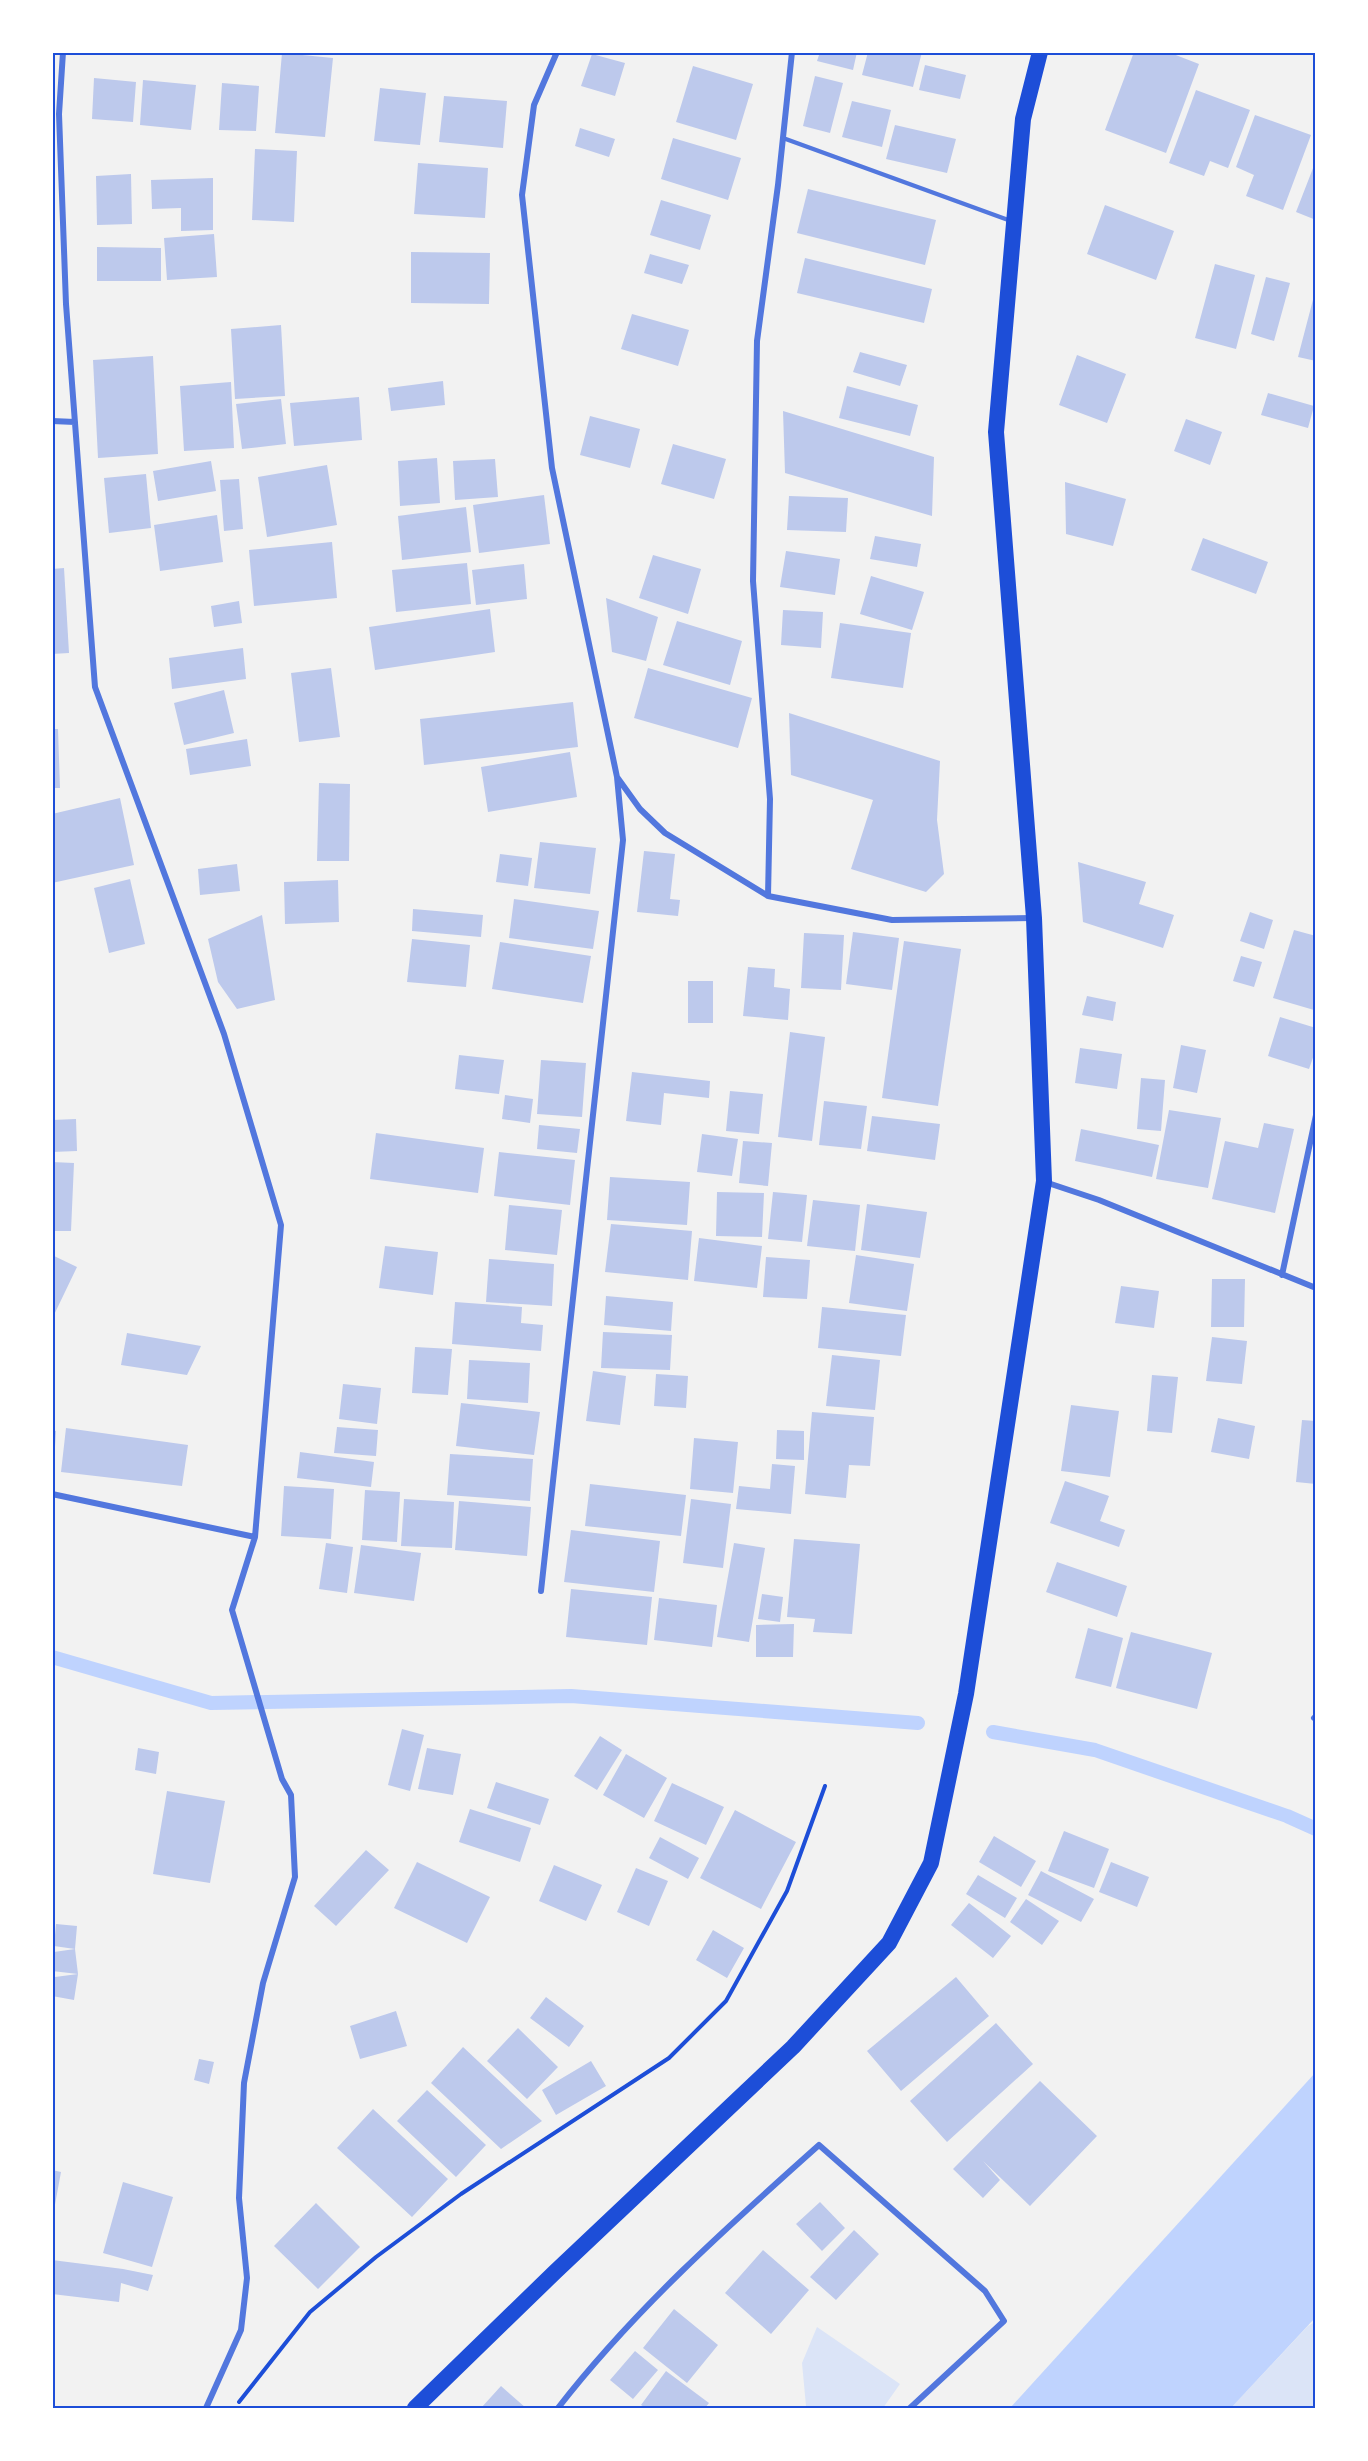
<svg xmlns="http://www.w3.org/2000/svg" width="1368" height="2461" viewBox="0 0 1368 2461" font-family="Mulish,sans-serif">
  <rect width="100%" height="100%" fill="#f2f2f2"/>
  <!-- green -->
  <path fill="#dbe4f7" d="M1315,2322V2408H1231L1308,2326Z
    M817,2327L900,2384L883,2408H802L806,2406L802,2363Z"/>
  <!-- water -->
  <path fill="#bfd3fe" d="M1315,2073V2318L1231,2408H1010Z"/>
  <g fill="none" stroke-linecap="round" stroke-linejoin="round">
    <!-- stream -->
    <path stroke="#bfd3fe" stroke-width="14" d="M52,1657L211,1703L571,1696L918,1723
      M993,1732L1095,1750L1287,1816L1316,1829"/>
  </g>
  <!-- building -->
  <path fill="#bdc9ec" d="M820,52H857L853,70L817,61Z
    M868,52H922L913,87L862,75Z
    M1134,52H1168L1199,64L1166,153L1105,130Z
    M282,53L333,58L325,137L275,133Z
    M592,54L625,63L615,96L581,86Z
    M925,65L966,75L960,99L919,90Z
    M693,66L753,84L736,140L676,122Z
    M815,76L843,83L830,133L803,126Z
    M94,78L136,82L133,122L92,119Z
    M143,80L196,85L191,130L140,125Z
    M222,83L259,86L256,131L219,130Z
    M380,88L426,93L420,145L374,141Z
    M1196,90L1250,110L1228,168L1210,161L1204,176L1169,163Z
    M444,96L507,101L503,148L439,142Z
    M852,101L891,110L882,147L842,137Z
    M1255,115L1311,135L1283,210L1246,196L1254,175L1236,167Z
    M895,125L956,139L947,173L886,159Z
    M580,128L615,139L609,157L575,146Z
    M673,138L741,158L728,200L661,179Z
    M255,149L297,151L294,222L252,220Z
    M418,163L488,168L485,218L414,214Z
    M1315,163H1316V220L1296,212Z
    M131,174L132,224L97,225L96,176Z
    M213,178V230L181,231V208L152,209L151,180Z
    M808,189L936,220L925,265L797,233Z
    M661,200L711,215L700,250L650,235Z
    M1105,205L1174,231L1156,280L1087,254Z
    M214,234L217,277L167,280L164,238Z
    M97,247L161,248V281H97Z
    M411,252L490,253L489,304L411,303Z
    M650,254L689,265L682,284L644,273Z
    M805,258L932,289L924,323L797,293Z
    M1215,264L1255,275L1236,349L1195,338Z
    M1266,277L1290,283L1274,341L1251,334Z
    M1315,292H1316V361L1298,357Z
    M632,314L689,330L678,366L621,349Z
    M281,325L285,396L235,399L231,329Z
    M860,352L907,365L900,386L853,372Z
    M1077,355L1126,374L1107,423L1059,405Z
    M153,356L158,454L98,458L93,360Z
    M443,381L445,405L391,411L388,388Z
    M231,382L234,448L184,451L180,386Z
    M847,386L918,405L910,436L839,418Z
    M1268,393L1314,406L1308,428L1261,415Z
    M359,397L362,440L294,446L290,403Z
    M281,399L286,444L242,449L236,404Z
    M783,411L934,457L932,516L785,473Z
    M590,416L640,429L630,468L580,455Z
    M1186,419L1222,432L1210,465L1174,451Z
    M673,444L726,459L714,499L661,484Z
    M437,458L440,503L400,506L398,461Z
    M495,459L498,497L455,500L453,461Z
    M211,461L216,491L158,501L153,471Z
    M327,465L337,525L267,537L258,477Z
    M146,474L151,528L109,533L104,478Z
    M239,479L243,529L224,531L220,480Z
    M1065,482L1126,499L1113,546L1066,534Z
    M544,495L550,544L479,553L473,505Z
    M789,496L848,498L846,532L787,530Z
    M466,507L471,552L402,560L398,516Z
    M217,515L223,562L160,571L154,525Z
    M875,536L921,544L917,567L870,559Z
    M1203,538L1268,562L1256,594L1191,570Z
    M332,542L337,598L254,606L249,550Z
    M786,551L840,559L835,595L780,587Z
    M653,555L701,569L688,614L639,598Z
    M467,563L471,604L396,612L392,570Z
    M524,564L527,599L476,605L472,570Z
    M64,568L69,653L52,654V569Z
    M871,576L924,592L912,630L860,614Z
    M606,598L658,617L646,661L612,652Z
    M239,601L242,623L214,627L211,606Z
    M490,609L495,652L375,670L369,627Z
    M783,610L823,612L821,648L781,645Z
    M677,621L742,641L730,685L663,665Z
    M840,623L911,633L903,688L831,678Z
    M243,648L246,679L172,689L169,658Z
    M331,668L340,737L299,742L291,673Z
    M648,668L752,698L738,748L634,718Z
    M224,690L234,733L184,745L174,703Z
    M573,702L578,747L424,765L420,719Z
    M789,713L940,761L937,820L944,874L926,892L851,869L873,800L791,775Z
    M52,729H58L60,788H52Z
    M247,739L251,766L190,775L186,749Z
    M570,752L577,797L488,812L481,767Z
    M319,783L350,784L349,861H317Z
    M120,798L134,865L52,883V814Z
    M540,842L596,848L590,894L534,888Z
    M644,851L675,854L670,899L680,900L678,916L637,912Z
    M500,854L532,858L528,886L496,882Z
    M1078,862L1146,882L1139,904L1174,915L1163,948L1083,922Z
    M237,864L240,891L200,895L198,869Z
    M130,879L145,944L109,953L94,888Z
    M338,880L339,922L285,924L284,882Z
    M514,899L599,911L593,949L509,938Z
    M413,909L483,915L481,937L412,931Z
    M1250,912L1273,920L1264,949L1240,941Z
    M262,915L275,1000L237,1009L218,982L208,939Z
    M1294,930L1316,936L1314,1010L1273,998Z
    M853,932L899,938L892,990L846,984Z
    M804,933L844,935L841,990L801,988Z
    M412,939L470,945L466,987L407,982Z
    M904,941L961,949L938,1106L882,1098Z
    M500,942L591,956L583,1003L492,989Z
    M1241,956L1262,962L1254,987L1233,981Z
    M748,967L775,969L774,987L790,989L788,1020L743,1016Z
    M688,981H713V1023H688Z
    M1087,996L1116,1002L1113,1021L1082,1015Z
    M1280,1017L1316,1028V1049L1309,1069L1268,1056Z
    M790,1032L825,1037L812,1141L778,1137Z
    M1181,1045L1206,1050L1197,1093L1173,1088Z
    M1080,1048L1122,1054L1117,1089L1075,1083Z
    M459,1055L504,1060L499,1094L455,1089Z
    M541,1060L586,1063L582,1117L537,1114Z
    M632,1072L710,1081L709,1098L664,1093L661,1125L626,1121Z
    M1141,1078L1165,1080L1161,1131L1137,1129Z
    M730,1091L763,1094L759,1134L726,1131Z
    M505,1095L533,1099L530,1123L502,1119Z
    M824,1101L867,1106L861,1149L819,1145Z
    M1169,1110L1221,1118L1208,1188L1156,1179Z
    M872,1116L940,1124L935,1160L867,1151Z
    M76,1119L77,1151L52,1152V1120Z
    M1264,1123L1294,1129L1275,1213L1212,1199L1225,1141L1258,1148Z
    M539,1125L580,1129L577,1153L537,1149Z
    M1081,1129L1159,1145L1152,1177L1075,1161Z
    M376,1133L484,1148L478,1193L370,1179Z
    M702,1134L738,1139L732,1176L697,1172Z
    M743,1141L772,1143L768,1186L739,1183Z
    M499,1152L575,1160L570,1205L494,1196Z
    M52,1162L74,1163L71,1231H52Z
    M610,1177L690,1182L687,1225L607,1220Z
    M717,1192L764,1193L762,1237L716,1236Z
    M773,1192L807,1195L802,1242L768,1239Z
    M813,1200L860,1205L855,1251L807,1246Z
    M867,1204L927,1212L920,1258L861,1250Z
    M509,1205L562,1210L557,1255L505,1250Z
    M611,1224L692,1231L688,1280L605,1272Z
    M699,1238L762,1246L757,1288L694,1281Z
    M385,1246L438,1252L433,1295L379,1288Z
    M52,1255L77,1267L52,1319Z
    M856,1255L914,1264L907,1311L849,1303Z
    M766,1257L810,1260L807,1299L763,1297Z
    M489,1259L554,1264L552,1306L486,1302Z
    M1212,1279H1245L1244,1327H1211Z
    M1121,1286L1159,1291L1154,1328L1115,1323Z
    M606,1296L673,1302L671,1331L604,1325Z
    M455,1302L522,1307L521,1323L543,1325L541,1351L452,1344Z
    M822,1307L906,1315L901,1356L818,1348Z
    M603,1332L672,1335L670,1370L601,1368Z
    M127,1333L201,1346L187,1375L121,1365Z
    M1212,1337L1247,1341L1242,1384L1206,1381Z
    M415,1347L452,1349L448,1395L412,1393Z
    M832,1355L880,1360L875,1410L826,1406Z
    M469,1360L530,1363L528,1403L467,1399Z
    M593,1371L626,1376L620,1425L586,1421Z
    M656,1374L688,1376L686,1408L654,1406Z
    M1152,1375L1178,1377L1172,1433L1147,1431Z
    M343,1384L381,1388L377,1424L339,1419Z
    M461,1403L540,1412L534,1455L456,1446Z
    M1071,1405L1119,1411L1110,1477L1061,1471Z
    M812,1412L874,1417L870,1466L849,1465L846,1498L805,1494Z
    M1218,1418L1255,1426L1249,1459L1211,1452Z
    M1302,1420L1316,1421V1484L1296,1482Z
    M337,1427L378,1430L376,1456L334,1453Z
    M66,1428L188,1445L182,1486L61,1472Z
    M52,1430L56,1431L54,1463H52Z
    M777,1430L804,1431V1460L776,1459Z
    M694,1438L738,1442L733,1493L690,1489Z
    M300,1452L374,1462L371,1487L297,1478Z
    M450,1454L533,1459L530,1501L447,1495Z
    M772,1464L795,1466L791,1514L736,1509L739,1486L770,1489Z
    M1065,1481L1109,1496L1100,1521L1125,1530L1119,1547L1050,1523Z
    M590,1484L686,1495L681,1536L585,1526Z
    M284,1486L334,1489L331,1539L281,1536Z
    M365,1490L400,1492L397,1542L362,1540Z
    M404,1499L454,1502L452,1548L401,1546Z
    M691,1499L731,1504L723,1568L683,1563Z
    M459,1501L531,1507L527,1556L455,1550Z
    M571,1530L660,1541L654,1592L564,1582Z
    M794,1539L860,1544L852,1634L813,1632L815,1619L787,1617Z
    M326,1543L353,1547L347,1593L319,1589Z
    M734,1543L765,1548L749,1642L717,1637Z
    M361,1545L421,1553L414,1601L354,1593Z
    M1057,1562L1127,1586L1117,1617L1046,1592Z
    M571,1589L652,1597L647,1645L566,1637Z
    M762,1594L783,1597L780,1622L758,1619Z
    M659,1598L717,1605L712,1647L654,1640Z
    M794,1624L793,1657H756V1625Z
    M1088,1628L1123,1638L1111,1687L1075,1678Z
    M1131,1632L1212,1653L1197,1709L1116,1688Z
    M402,1729L424,1735L410,1791L388,1785Z
    M600,1736L622,1750L597,1790L574,1776Z
    M138,1748L159,1752L156,1774L135,1770Z
    M427,1748L461,1754L453,1795L418,1789Z
    M626,1754L667,1778L644,1818L603,1795Z
    M496,1782L549,1799L540,1825L487,1808Z
    M672,1783L724,1807L706,1845L654,1821Z
    M167,1791L225,1801L210,1883L153,1874Z
    M470,1809L531,1828L520,1862L459,1842Z
    M735,1810L796,1842L761,1909L700,1878Z
    M1064,1831L1109,1849L1094,1888L1048,1871Z
    M994,1836L1036,1861L1021,1887L979,1862Z
    M660,1837L699,1858L688,1879L649,1858Z
    M366,1850L389,1870L336,1926L314,1906Z
    M417,1862L490,1897L467,1943L394,1908Z
    M1111,1862L1149,1877L1137,1907L1099,1892Z
    M554,1865L602,1885L586,1921L539,1901Z
    M636,1868L668,1881L649,1926L617,1912Z
    M1041,1871L1094,1899L1081,1922L1028,1895Z
    M978,1875L1017,1898L1005,1918L966,1894Z
    M1026,1899L1059,1921L1042,1945L1010,1922Z
    M969,1903L1011,1936L993,1958L951,1925Z
    M56,1924L77,1926L75,1949L54,1946Z
    M713,1930L744,1948L727,1978L696,1960Z
    M75,1949L78,1974L74,2000L52,1996L55,1977L78,1974L52,1971L54,1952Z
    M956,1977L989,2016L901,2091L867,2051Z
    M546,1997L584,2026L569,2047L530,2018Z
    M396,2011L407,2046L360,2059L350,2026Z
    M996,2023L1033,2064L947,2142L910,2101Z
    M518,2028L558,2067L527,2099L487,2061Z
    M463,2047L542,2121L501,2149L431,2083Z
    M199,2059L214,2062L209,2084L194,2080Z
    M591,2061L606,2086L556,2115L542,2090Z
    M1040,2081L1097,2136L1030,2206L983,2161L1000,2180L983,2198L953,2169Z
    M427,2090L486,2145L456,2177L397,2121Z
    M373,2109L448,2179L412,2217L337,2148Z
    M52,2170L61,2172L54,2210H52Z
    M123,2182L173,2197L152,2267L103,2253Z
    M820,2202L845,2228L822,2251L796,2224Z
    M316,2203L360,2247L318,2289L274,2246Z
    M854,2230L879,2254L836,2300L810,2277Z
    M763,2250L809,2290L771,2334L725,2293Z
    M52,2260L123,2269L153,2275L148,2291L121,2283L119,2302L52,2294Z
    M674,2309L718,2345L687,2383L643,2348Z
    M635,2351L658,2370L633,2399L610,2380Z
    M666,2371L709,2403L705,2408H646L641,2405Z
    M501,2386L526,2408H481Z"/>
  <g fill="none" stroke-linecap="round" stroke-linejoin="round">
    <!-- path -->
    <path stroke="#1d4ed8" stroke-width="4" d="M239,2402L310,2312L376,2257L461,2194L669,2058L726,2001L787,1891L825,1786"/>
    <!-- service -->
    <path stroke="#5277de" stroke-width="4.5" d="M783,138L1011,221"/>
    <!-- minor -->
    <path stroke="#5277de" stroke-width="6" d="M63,52L59,114L66,304L95,687L224,1034L281,1225L255,1537L232,1610L282,1779L291,1795L295,1877L263,1983L244,2083L239,2198L247,2278L241,2330L206,2408
      M557,52L534,105L522,195L552,468L617,777L640,809L665,833L768,896L892,920L1033,918
      M52,421L75,422
      M768,896L770,799L753,581L757,341L778,185L792,52
      M1045,1182L1099,1200L1316,1288
      M1282,1275L1316,1115
      M52,1494L255,1537
      M541,1591L623,840L617,777
      M1314,1718L1316,1716
      M558,2408C634,2310 727,2227 819,2145L985,2291L1004,2321L910,2408"/>
    <!-- trunk -->
    <path stroke="#1d4ed8" stroke-width="16" d="M415,2408L555,2272L793,2047L889,1943L931,1863L966,1694L1044,1181L1034,918L996,432L1023,119L1040,52"/>
  </g>
  <!-- border -->
  <rect width="1368" height="2461" fill="none" stroke="#ffffff" stroke-width="108"/>
  <rect x="54" y="54" width="1260" height="2353" fill="none" stroke="#1d4ed8" stroke-width="2"/>
</svg>
